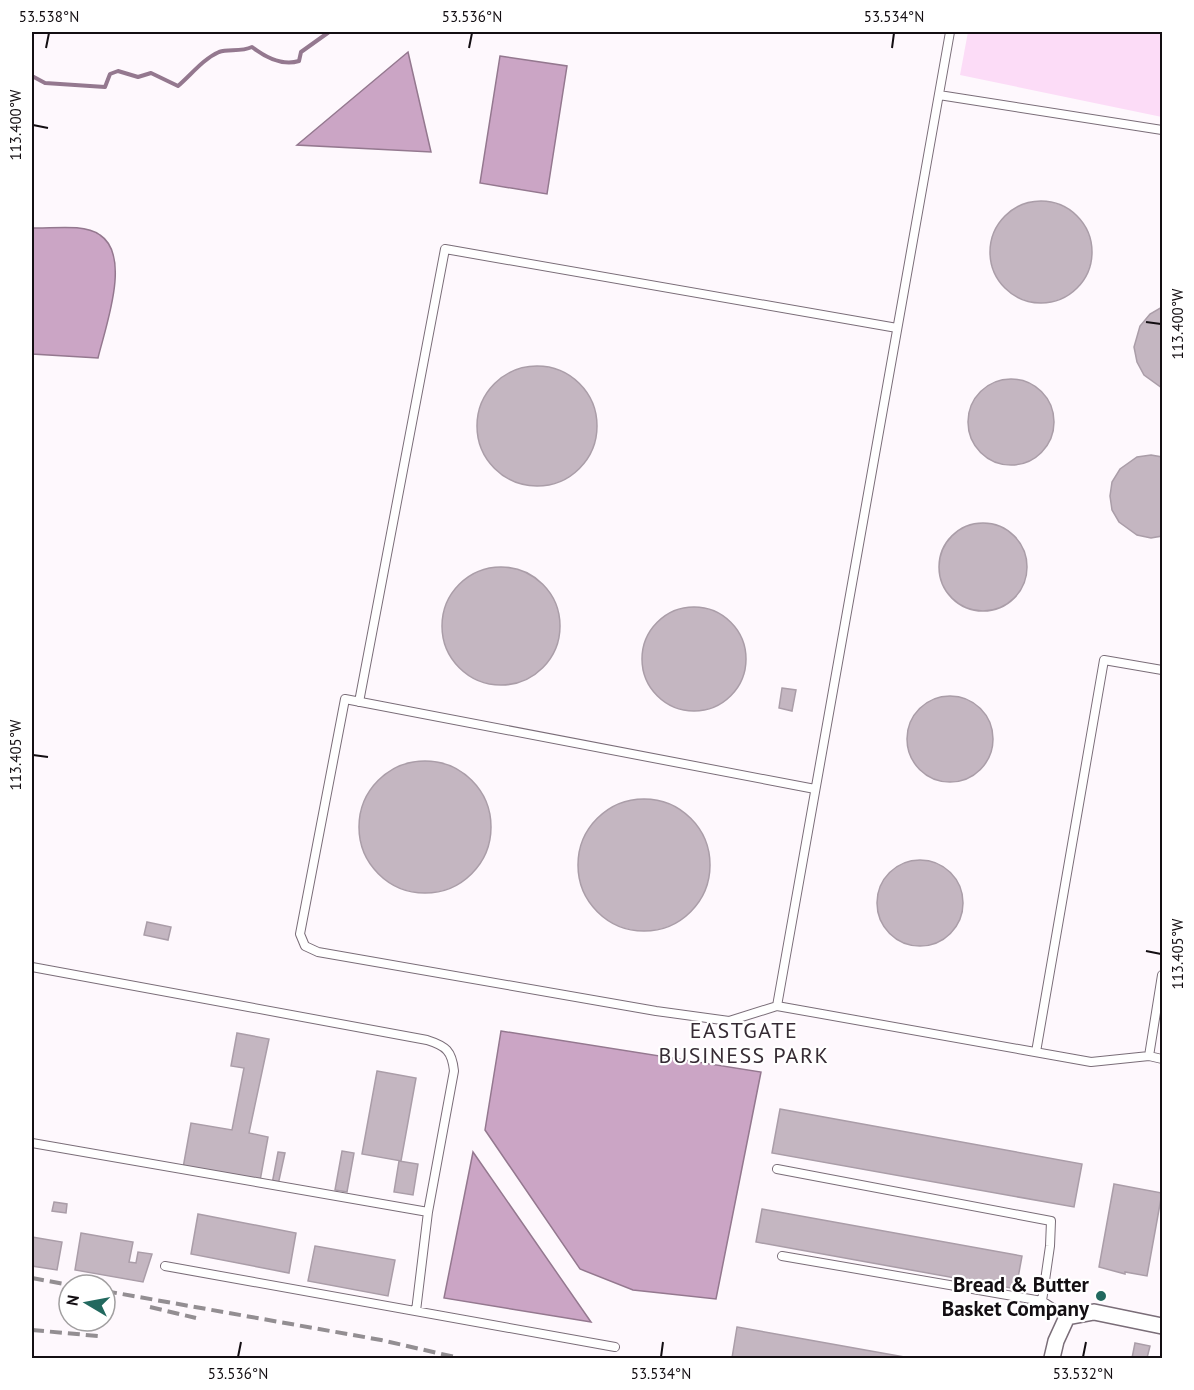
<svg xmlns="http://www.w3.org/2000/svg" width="1194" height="1390" viewBox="0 0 1194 1390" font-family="'PT Sans',sans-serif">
  <rect width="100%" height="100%" fill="#fef8fd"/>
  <!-- green -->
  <path fill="#fcdcf7" d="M968,32H1162V117L960,75Z"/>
  <!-- water -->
  <path fill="#cba5c5" stroke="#94788f" stroke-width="1.5" d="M408,52L431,152L297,145Z
    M500,56L567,66L547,194L480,183Z
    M32,228C51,229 83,223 100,235C132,256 105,328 98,358L32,354Z
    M501,1031L761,1072L716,1299L633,1290L580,1269L485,1130Z
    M473,1152L591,1322L444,1298Z"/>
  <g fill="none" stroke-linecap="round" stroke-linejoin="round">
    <!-- stream -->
    <path stroke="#94788f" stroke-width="4" d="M32,76L45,83L105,87L110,74L118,71L138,77L151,73L178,86C191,75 203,59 219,52C229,49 241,52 252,47C265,57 283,66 299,61L301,52L329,32"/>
  </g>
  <!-- building -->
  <path fill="#c4b6c1" stroke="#aa9da8" stroke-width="1.5" d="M990 252a51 51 0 1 1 102 0a51 51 0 1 1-102 0Z
    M1162,307V388L1144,375L1137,362L1134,347L1140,326L1150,314Z
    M477 426a60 60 0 1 1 120 0a60 60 0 1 1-120 0Z
    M968 422a43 43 0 1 1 86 0a43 43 0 1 1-86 0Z
    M1151,455L1162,457V536L1151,538L1137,535L1119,522L1112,510L1110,496L1112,482L1120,469L1137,457Z
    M939 567a44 44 0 1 1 88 0a44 44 0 1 1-88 0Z
    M442 626a59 59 0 1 1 118 0a59 59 0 1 1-118 0Z
    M642 659a52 52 0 1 1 104 0a52 52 0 1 1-104 0Z
    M782,688L796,690L792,711L779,708Z
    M907 739a43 43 0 1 1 86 0a43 43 0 1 1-86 0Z
    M359 827a66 66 0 1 1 132 0a66 66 0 1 1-132 0Z
    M578 865a66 66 0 1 1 132 0a66 66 0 1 1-132 0Z
    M877 903a43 43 0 1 1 86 0a43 43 0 1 1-86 0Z
    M147,922L171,927L168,940L144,935Z
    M237,1033L269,1039L249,1133L268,1137L260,1181L183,1168L191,1123L232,1130L244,1068L231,1066Z
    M377,1071L416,1078L401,1161L362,1154Z
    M780,1109L1082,1164L1074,1207L772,1153Z
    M342,1151L354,1153L347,1192L335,1190Z
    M278,1152L285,1153L278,1185L272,1184Z
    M399,1161L418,1164L413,1195L394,1192Z
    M1114,1184L1162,1193L1147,1276L1125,1272V1274L1099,1267Z
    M54,1202L67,1204L66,1213L52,1211Z
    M762,1209L1022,1256L1016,1289L756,1242Z
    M198,1214L296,1233L289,1273L191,1254Z
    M81,1233L133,1242L129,1262L136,1263L138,1252L152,1254L143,1282L75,1270Z
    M32,1237L62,1242L57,1270L32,1266Z
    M315,1246L395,1260L388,1296L308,1281Z
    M737,1327L910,1358H732Z
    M1135,1343L1150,1346L1147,1358H1132Z"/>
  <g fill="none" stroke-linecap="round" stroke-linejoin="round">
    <!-- service casing -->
    <g stroke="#7a6d78" stroke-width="10">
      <path id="service" d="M939,95L1162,130
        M359,702L445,249L897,328
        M815,789L345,699L300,934L305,946L318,952L656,1011L729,1021L777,1006L950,32
        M32,967L427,1040C446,1046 452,1051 454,1071L428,1212
        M777,1006L1091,1062L1149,1056L1162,975
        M1036,1052L1104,660L1162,670
        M1149,1056L1162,1059
        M32,1143L428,1212L416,1311
        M777,1169L1051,1221L1050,1246L1042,1301L1067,1317
        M782,1256L1042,1301
        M165,1266L615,1347"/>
    </g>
    <!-- minor casing -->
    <g stroke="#7a6d78" stroke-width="18">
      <path id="minor" d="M1052,1358L1056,1341L1067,1317L1094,1312L1162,1326"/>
    </g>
    <!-- service -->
    <use href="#service" stroke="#fff" stroke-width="8"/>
    <!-- minor -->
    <use href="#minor" stroke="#fff" stroke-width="15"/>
    <!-- rail -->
    <path stroke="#938e92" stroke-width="4" stroke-dasharray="12 6" stroke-linecap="butt" d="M32,1278L70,1285
      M105,1291L381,1340L459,1358
      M150,1307L196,1318
      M32,1330L98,1336"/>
  </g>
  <!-- ticks -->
  <path fill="none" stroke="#130e12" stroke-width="2" d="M46,48L49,33M469,48L472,33M892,48L894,33M33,125L48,128M1146,322L1161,324M33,755L48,757M1146,951L1161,954M238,1357L241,1342M661,1357L663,1342M1083,1357L1086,1342"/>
  <!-- markers -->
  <circle fill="#22695f" stroke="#fff" stroke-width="2" cx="1101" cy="1296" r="6"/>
  <g text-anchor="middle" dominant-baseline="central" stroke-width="4.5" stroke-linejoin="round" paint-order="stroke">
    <!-- poi labels -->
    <g font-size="21" font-weight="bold" fill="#130e12" stroke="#fff" text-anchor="end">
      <text x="1089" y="1284">Bread &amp; Butter<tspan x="1089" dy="24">Basket Company</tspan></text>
    </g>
    <!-- neighbourhood labels -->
    <g font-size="22" letter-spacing="1.5" fill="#362b34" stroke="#fff">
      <text x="744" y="1030">EASTGATE<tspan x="744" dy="25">BUSINESS PARK</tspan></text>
    </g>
  </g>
  <!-- border -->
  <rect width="1194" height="1390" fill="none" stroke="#ffffff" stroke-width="66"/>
  <!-- north arrow -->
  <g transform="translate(87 1303) rotate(280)"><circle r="28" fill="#ffffff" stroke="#a19fa0" stroke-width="1.5"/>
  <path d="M0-4.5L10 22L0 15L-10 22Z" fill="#22695f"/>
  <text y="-9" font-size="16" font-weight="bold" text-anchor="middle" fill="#130e12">N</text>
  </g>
  <rect x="33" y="33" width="1128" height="1324" fill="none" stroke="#130e12" stroke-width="2"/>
  <g font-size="15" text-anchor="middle" fill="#130e12">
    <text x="49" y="22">53.538°N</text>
    <text x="472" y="22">53.536°N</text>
    <text x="894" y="22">53.534°N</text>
    <text transform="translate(16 125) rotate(-90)" y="5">113.400°W</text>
    <text transform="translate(1178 324) rotate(-90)" y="5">113.400°W</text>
    <text transform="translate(16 755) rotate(-90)" y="5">113.405°W</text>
    <text transform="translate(1178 954) rotate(-90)" y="5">113.405°W</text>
    <text x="238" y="1379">53.536°N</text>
    <text x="661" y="1379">53.534°N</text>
    <text x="1083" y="1379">53.532°N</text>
  </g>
</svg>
